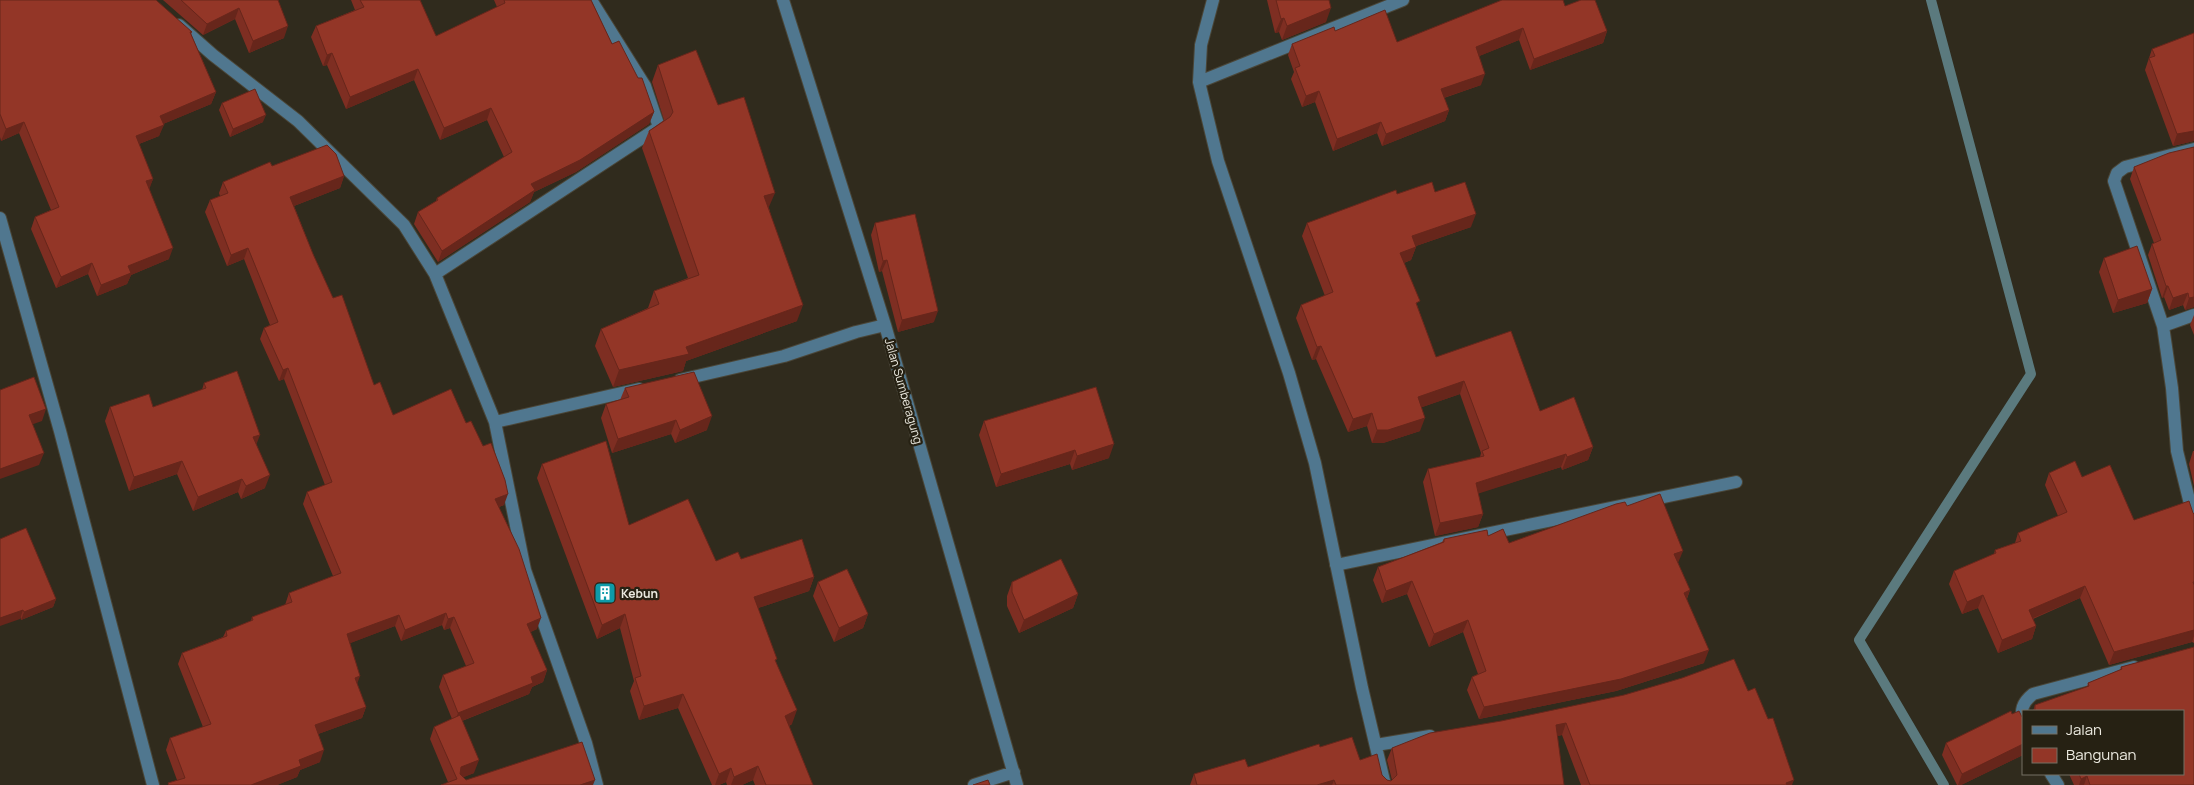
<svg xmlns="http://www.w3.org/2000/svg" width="2194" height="785" viewBox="0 0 2194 785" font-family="Manrope,sans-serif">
  <rect width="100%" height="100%" fill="#302b1d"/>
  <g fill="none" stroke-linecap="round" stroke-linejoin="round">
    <!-- stream -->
    <path stroke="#5b7a7e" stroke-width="10" d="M1931,0L2031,374L1859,640L1944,785"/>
    <!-- minor casing -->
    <g stroke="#4a4638" stroke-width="14">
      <path id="minor" d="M783,0L885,325L1017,785
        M1213,0L1201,45L1199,82L1218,161L1289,373L1315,463L1362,688L1385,785
        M179,25L213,55L298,121L404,225L435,274L495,422L525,570L586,743L597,785
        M1199,82L1403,0
        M2194,149L2125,167L2117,173L2114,181L2163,326L2172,388L2177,451L2194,520
        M0,218L60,431L153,785
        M435,274L659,127L645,86L591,0
        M2163,326L2194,315
        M680,380L784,356L856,332L885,325
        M495,422L639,389
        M1336,565L1736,482
        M2023,724C2020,710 2022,703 2033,694L2134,667
        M1376,745L1430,736
        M2051,774L2058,785
        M974,785L1014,772"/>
    </g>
    <!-- minor -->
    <use href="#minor" stroke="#50778f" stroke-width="12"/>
  </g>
  <!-- wall -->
  <path fill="#7e2e22" d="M0,0L192,32L191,34L216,92L211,104L163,124L159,136L139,144L153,179L149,188L169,259L131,275L127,284L97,296L88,274L56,288L31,229L35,217L51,210L19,133L1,141L0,137Z
    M163,0H278L284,38L249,53L235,19L203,35Z
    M351,0H420L436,36L497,7L494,0H591L612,44L654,112L649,124L576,172L534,192L530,202L438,262L414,224L418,212L436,201L437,198L504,157L487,120L440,140L414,80L346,109L327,65L323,66L311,37L316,26L355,10Z
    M1267,0H1329L1326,22L1282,40L1279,32L1275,33Z
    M1565,6L1607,31L1603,43L1530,70L1519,40L1479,56L1481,85L1444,98L1449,110L1445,121L1382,146L1377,133L1333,151L1315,102L1302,107L1291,79L1294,72L1288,55L1292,44L1397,42Z
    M2152,49L2194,141L2173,146L2145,70Z
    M658,65L718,105L769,208L797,321L686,361L683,371L613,387L595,346L601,329L648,308L654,291L688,278L642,148L649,131L664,120L652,82Z
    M222,103L263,122L230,137L219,110Z
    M2194,147V307L2185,310L2183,305L2169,310L2164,297L2162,298L2148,255L2152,244L2154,243L2130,179L2134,167Z
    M272,166L344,176L340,188L294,206L313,254L333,298L374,385L393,415L466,423L504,505L499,507L537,629L530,632L547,670L543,682L532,687L529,694L462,721L474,773L463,777L466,780H595L448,782L430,739L434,727L452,719L439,687L443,675L466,666L450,628L444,630L442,625L401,641L395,626L350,643L357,684L366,707L362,718L318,734L320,762L300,770L297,777L277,785H168V783L177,780L166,750L170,738L203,727L178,664L182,653L223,637L226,631L251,621L252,617L285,605L289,593L333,576L303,504L307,492L325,485L284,379L279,381L260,339L264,328L270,325L244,259L227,266L205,212L210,200L220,196L219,193L223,182Z
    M1435,192L1471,227L1416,246V247L1411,260L1404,263L1418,308L1436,357L1540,411L1593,447L1588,460L1562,470L1561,467L1478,493L1483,514L1478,527L1435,536L1423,482L1428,469L1480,457L1481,453L1460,394L1422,407L1420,431L1383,443H1372L1367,426L1348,432L1316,359L1312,360L1296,318L1301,305L1325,296L1302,236L1307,223Z
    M875,223L934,322L898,332L882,271L879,272L871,235Z
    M2104,258L2152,289L2147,303L2113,313L2099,272Z
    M2194,315V335L2190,325Z
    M204,383L256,444L265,488L241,499L238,492L193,511L177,474L129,491L105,421L110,407H153L202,390Z
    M625,388L707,430L675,443L671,434L612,453L601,418L606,404L620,400Z
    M984,421L1109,458L1072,470L1070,464L996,487L979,435Z
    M2193,451H2194V486L2189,464Z
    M542,464L629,525L716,561L741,559L814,577L809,591L758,608L776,662L792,724L789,726L813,785H755L753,780L742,785H727L726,782L719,785H712L678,708L639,720L630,691L634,681L620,628L597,639L537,478Z
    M2049,473L2082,477L2134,520L2194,514V643L2192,642L2109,665L2080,598L2033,619L2036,626L2032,639L1998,653L1978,608L1962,614L1949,584L1954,571L1994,554L1995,550L2015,543L2018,533L2058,516L2045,485Z
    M1627,506L1678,563L1690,590L1687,599L1704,663L1616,691L1479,719L1467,690L1472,677L1478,674L1463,632L1429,647L1407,594L1382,603L1373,580L1378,567L1442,542L1444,539L1488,536L1509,543Z
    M0,539L56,599L53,607L21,620Z
    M818,582L868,614L863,628L834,642L813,596Z
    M1012,582L1078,594L1073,608L1019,633L1007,606V596Z
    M2194,647V785H2074L2069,774H2183V711H2033L2035,705L2087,687L2088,683L2120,670L2121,667Z
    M1748,691L1792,785H1581L1562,735L1557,736L1564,785H1190L1194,774L1248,767L1320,747L1360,760L1382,775L1387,780L1391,781L1392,780L1387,760L1392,748Z
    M2012,714L2022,717L2023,755L1961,785H1957L1942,755L1946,743Z"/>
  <!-- shaded-wall -->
  <path fill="#67261b" d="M239,8L235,19L203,35L207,24Z
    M1331,8L1326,22L1282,40L1287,26Z
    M1284,18L1279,32L1275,33L1281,19Z
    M288,26L284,38L249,53L253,41Z
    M1523,28L1519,40L1472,59L1476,47Z
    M1607,31L1603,43L1530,70L1534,59Z
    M332,53L327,65L323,66L327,55Z
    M418,69L414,80L346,109L350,97Z
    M1485,74L1481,85L1437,100L1441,89Z
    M1319,91L1315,102L1302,107L1306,96Z
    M216,92L211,104L156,127L160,116Z
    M491,108L487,120L440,140L444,128Z
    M1449,110L1445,121L1382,146L1386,134Z
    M654,112L649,124L576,172L534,192L530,202L438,262L442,251L531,184Z
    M266,115L263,122L230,137L233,129Z
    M24,122L19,133L1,141L6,129Z
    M1381,122L1377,133L1333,151L1337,139Z
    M164,125L159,136L131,147L136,136Z
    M2194,131V141L2173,146L2177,134Z
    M344,176L340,188L286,209L290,197Z
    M153,179L149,190L146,181Z
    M775,193L768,209L764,196Z
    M1476,214L1471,227L1407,249L1412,236Z
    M1416,247L1411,260L1395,266L1400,253Z
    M173,248L169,259L131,275L127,284L97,296L101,285L128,266Z
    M248,248L244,259L227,266L231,255Z
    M887,260L882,271L879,272L883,261Z
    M92,263L88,274L56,288L61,277Z
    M2166,286H2168L2164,297L2162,298Z
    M2152,289L2147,303L2113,313L2118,300Z
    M2188,293L2183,305L2169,310L2173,298Z
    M2194,297V307L2185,310L2189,298Z
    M803,305L797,321L686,361L683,371L613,387L619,370L686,347Z
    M938,311L934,322L898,332L902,320Z
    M1321,346L1316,359L1312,360L1317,347Z
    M288,368L284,379L279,381L283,370Z
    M1464,381L1460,394L1414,410L1418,397Z
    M46,409L42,421L25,427L29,415Z
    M1372,413L1367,426L1348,432L1353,419Z
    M712,416L707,430L675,443L680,430Z
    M1425,418L1420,431L1383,443H1372L1377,430Z
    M676,420L671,434L612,453L618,439Z
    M260,435L255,448L253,437Z
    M1114,444L1109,458L1072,470L1077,456Z
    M1593,447L1588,460L1562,470L1567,457Z
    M1075,450L1070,464L996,487L1001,474Z
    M44,453L39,465L0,479V469Z
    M1566,454L1561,467L1471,496L1476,483Z
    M182,461L177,474L129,491L134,477Z
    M270,475L265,488L241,499L246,486Z
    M242,479L238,492L193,511L198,497Z
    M508,494L504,505L490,510L495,499Z
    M1483,514L1478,527L1435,536L1440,523Z
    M1683,551L1678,563L1674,554Z
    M814,577L809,591L749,611L754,597Z
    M1412,581L1407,594L1382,603L1386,591Z
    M2085,586L2080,598L2024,622L2029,610Z
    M1690,590L1685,603L1684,593Z
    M1078,594L1073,608L1019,633L1024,620Z
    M1983,595L1978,608L1962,614L1967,602Z
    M56,599L53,607L21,620L24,612Z
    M23,610L20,619L0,626V618Z
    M446,613L442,625L401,641L405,630Z
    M625,614L620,628L597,639L602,625Z
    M868,614L863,628L834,642L839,628Z
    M399,615L395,626L343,646L347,634Z
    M454,617L450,628L444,630L448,619Z
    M541,618L537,629L523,636L527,624Z
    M1468,620L1463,632L1429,647L1434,634Z
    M2036,626L2032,639L1998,653L2002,640Z
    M2194,630V636L2192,642L2109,665L2114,652Z
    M1709,650L1704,663L1616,691L1479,719L1484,707Z
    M547,670L543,682L532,687L529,694L454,724L458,713L531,677Z
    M360,676L356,687L355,678Z
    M683,694L678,708L639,720L644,706Z
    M366,707L362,718L310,737L315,725Z
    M797,710L792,724L780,729L785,716Z
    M1566,723L1562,735L1551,738L1556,725Z
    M2023,744V755L1961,785H1958L1962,774Z
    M324,750L320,762L300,770L297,777L277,785H251L299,760Z
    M479,760L474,773L457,780L461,767Z
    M758,766L753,780L742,785H731L734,777Z
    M731,768L726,782L719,785H715L719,774Z
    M2087,776L2084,785H2079L2081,779Z
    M595,780L593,785H580Z
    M1334,780L1332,785H1317Z
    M1794,780L1792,785H1785L1786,783Z"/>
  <!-- building -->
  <path fill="#933627" stroke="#67261b" d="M0,0H156L192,32H190L216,92L160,116L164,125L136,136L153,179L146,181L173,248L128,266L131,273L101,285L92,263L61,277L35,217L59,207L24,122L6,129L0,114Z
    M181,0H278L288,26L253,41L239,8L207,24Z
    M360,0H420L436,36L505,3L504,0H591L612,44L619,41L638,78H642L654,112L580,160L531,184L535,190L442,251L418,212L438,200L437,198L512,152L491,108L444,128L418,69L350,97L332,53L327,55L316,26L364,7Z
    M1276,0H1329L1331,8L1287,26L1284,18L1281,19Z
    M1502,0H1563L1565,6L1581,0H1595L1607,31L1534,59L1523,28L1476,47L1485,74L1441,89L1449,110L1386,134L1381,122L1337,139L1319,91L1306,96L1295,68L1300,66L1292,44L1334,27L1335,31L1385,10L1397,42Z
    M2194,33V131L2177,134L2149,58L2155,56L2152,49Z
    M696,50L718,105L744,97L775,193L764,196L803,305L686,347L689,354L619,370L601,329L659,304L654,291L699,275L649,131L670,117L673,112L658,65Z
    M255,89L266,115L233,129L222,103Z
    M327,145L336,154L344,176L290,197L313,254L333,298L342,295L374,385L380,382L393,415L451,389L466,423L471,421L483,446L491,443L505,480L508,494L495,499L519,549L541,618L527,624L547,670L531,677L533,683L458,713L443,675L474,663L454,617L448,619L446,613L405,630L399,615L347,634L360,676L355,678L366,707L315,725L324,750L299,760L301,766L251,785H169L168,783L185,778L170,738L211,724L182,653L227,636L226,631L253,620L252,617L292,602L289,593L341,573L307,492L332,482L288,368L283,370L264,328L278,322L248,248L231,255L210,200L228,193L223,182L270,162L272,166Z
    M2194,147V297L2189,298L2188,293L2173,298L2168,286H2166L2152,244L2161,240L2134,167L2169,153Z
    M1432,182L1435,192L1465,182L1476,214L1412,236L1416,247L1400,253L1420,301L1416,303L1436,357L1511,331L1540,411L1574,397L1593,447L1567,457L1566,454L1476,483L1483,514L1440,523L1428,469L1484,456L1482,451L1489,448L1464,381L1418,397L1425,418L1388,430H1377L1372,413L1353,419L1321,346L1317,347L1301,305L1333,292L1307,223L1396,190L1397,194Z
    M915,214L938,311L902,320L887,260L883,261L875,223Z
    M2137,246L2152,289L2118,300L2104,258Z
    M237,371L260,435L253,437L270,475L246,486L242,479L198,497L182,461L134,477L110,407L149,394L153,407L206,388L204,383Z
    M694,372L712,416L680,430L676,420L618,439L606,404L629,397L625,388Z
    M34,377L46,409L29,415L44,453L0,469V390Z
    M1096,387L1114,444L1077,456L1075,450L1001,474L984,421Z
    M606,441L629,525L688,499L716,561L738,552L741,559L802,539L814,577L754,597L777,659L775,660L797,710L785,716L813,785H766L758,766L734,777L731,768L719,774L683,694L644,706L635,678L641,676L625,614L602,625L542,464Z
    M2075,461L2082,477L2110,465L2134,520L2189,501L2193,513L2194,514V582H2193L2194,585V630L2114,652L2085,586L2029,610L2036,626L2002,640L1983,595L1967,602L1954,571L1996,553L1995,550L2021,541L2018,533L2067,512L2049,473Z
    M1660,494L1683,551L1674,554L1690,590L1684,593L1709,650L1621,679L1484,707L1472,677L1486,671L1468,620L1434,634L1412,581L1386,591L1378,567L1444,542V539L1487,530L1488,536L1503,529L1509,543L1616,504L1625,502L1627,506Z
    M26,528L56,599L24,612L23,610L0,618V539Z
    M1061,559L1078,594L1024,620L1012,592V582Z
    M847,569L868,614L839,628L818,582Z
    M2194,647V785H2090L2087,776L2081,779L2079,774H2183V711H2035V705L2089,686L2088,683L2122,669L2121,667Z
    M1734,659L1748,691L1755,688L1768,719L1773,718L1794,780L1786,783L1787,785H1590L1566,723L1556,725L1564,785H1336L1334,780L1317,785H1197L1194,774L1245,759L1248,767L1319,744L1320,747L1352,737L1360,760L1377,754L1382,775L1387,780L1391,781L1397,775L1392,748L1430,733L1501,721L1624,695L1682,678Z
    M2011,711L2012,714L2019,711L2022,717H2023V744L1962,774L1946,743Z
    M460,715L479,760L461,767L460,774L466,780L582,742L595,780L580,785H441L457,779L434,727Z
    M988,780L990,785H973Z"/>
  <!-- icons -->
  <defs>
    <g id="building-square" transform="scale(1.125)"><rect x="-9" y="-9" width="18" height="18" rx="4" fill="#0f9aa8" stroke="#262113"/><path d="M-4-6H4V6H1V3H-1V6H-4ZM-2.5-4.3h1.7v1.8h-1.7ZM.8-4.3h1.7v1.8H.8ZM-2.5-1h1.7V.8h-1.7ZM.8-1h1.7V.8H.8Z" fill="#fff"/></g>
  </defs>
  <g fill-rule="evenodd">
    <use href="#building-square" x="605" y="593"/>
  </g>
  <g text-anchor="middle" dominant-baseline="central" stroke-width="4.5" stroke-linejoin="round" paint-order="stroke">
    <!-- street labels -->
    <g font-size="12" fill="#eceae0" stroke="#262113">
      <text transform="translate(904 391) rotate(74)">Jalan Sumberagung</text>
    </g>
    <!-- poi labels -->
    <g font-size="12" font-weight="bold" fill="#eceae0" stroke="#262113" text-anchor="start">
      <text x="621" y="593">Kebun</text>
    </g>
  </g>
  <!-- legend -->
  <rect x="2022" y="710" width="162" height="65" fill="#262113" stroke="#757165"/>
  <rect x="2032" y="726" width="25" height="8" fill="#50778f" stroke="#757165"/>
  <text x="2066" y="735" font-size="15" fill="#eceae0">Jalan</text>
  <rect x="2032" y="748" width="25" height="15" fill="#933627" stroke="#757165"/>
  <text x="2066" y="760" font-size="15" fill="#eceae0">Bangunan</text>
</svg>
